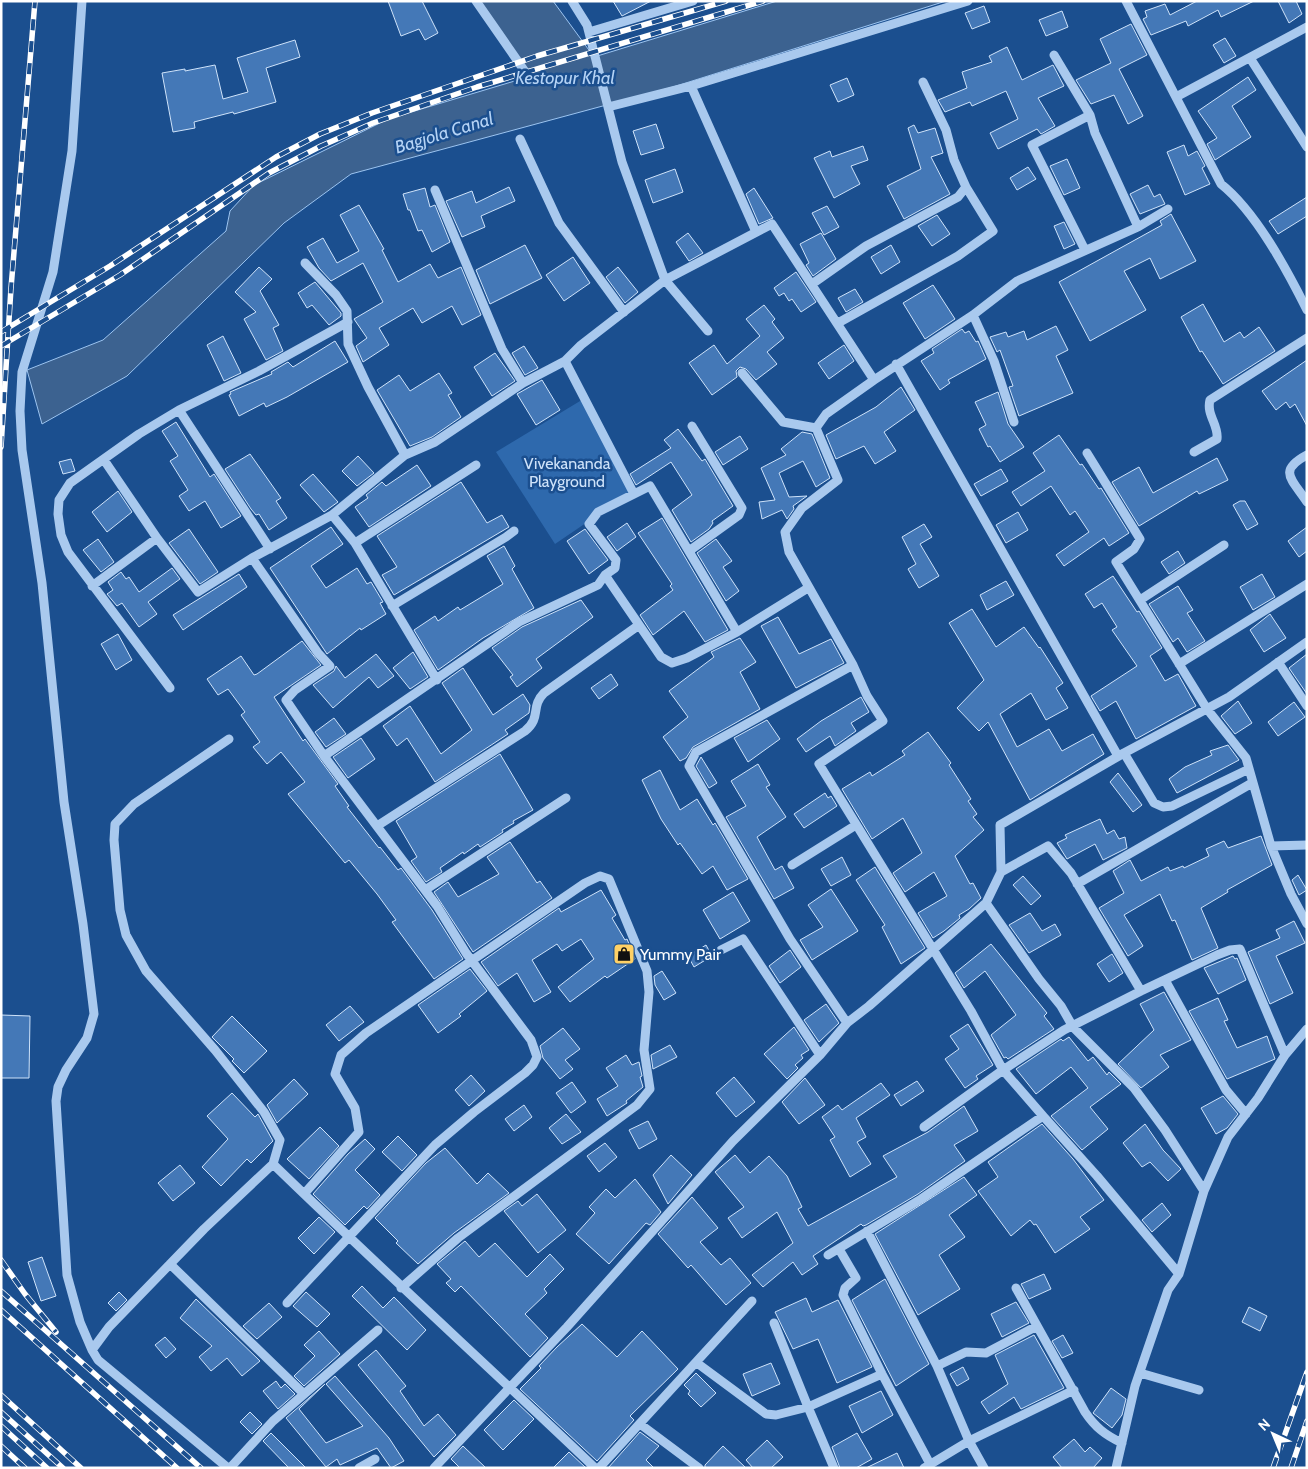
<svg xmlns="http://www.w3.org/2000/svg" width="1308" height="1469" viewBox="0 0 1308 1469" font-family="Cabin,sans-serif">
  <rect width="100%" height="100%" fill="#1b4f8f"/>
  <!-- green -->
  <path fill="#2e69ad" d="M585,398L633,491L555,544L496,452Z"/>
  <!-- water -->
  <path fill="#3c6290" stroke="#9cc4f0" d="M477,1H553L594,57L777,1H946L673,87L351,174L284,223L127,376L42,424L27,370L103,340L226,231L230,211L254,185L388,119L528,77Z"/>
  <!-- building -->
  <path fill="#4478b7" stroke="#cfe3fa" d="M388,1H422L438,33L425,40L419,29L401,36Z
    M613,1H651L622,16Z
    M1197,1H1254L1221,17L1218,10L1188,26L1186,21L1151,35L1143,19L1147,17L1145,11L1165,4L1170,15Z
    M1278,1H1296L1302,14L1289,23Z
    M984,6L990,22L972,29L965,13Z
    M1062,11L1068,27L1046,36L1039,20Z
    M1131,24L1147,55L1119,69L1143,116L1128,124L1114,95L1091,104L1076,80L1111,63L1100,39Z
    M1225,38L1236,56L1224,63L1213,45Z
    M295,40L300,57L266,68L276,102L234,114L233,112L194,122L195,128L173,132L162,73L185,69V71L215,65L223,99L248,92L237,58Z
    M1007,47L1022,80L1053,65L1064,86L1038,98L1055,126L1041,134L1037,129L998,149L990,133L1018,119L1006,91L972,106L970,102L945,112L938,100L967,88L962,72L992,62L989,56Z
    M1248,77L1256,90L1232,106L1251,137L1215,160L1207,144L1217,138L1198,111Z
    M847,78L854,95L838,102L830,85Z
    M656,124L664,148L641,155L633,131Z
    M914,125L918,133L935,128L943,153L931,157L950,194L904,219L887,186L921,169L908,128Z
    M1184,145L1188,156L1197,151L1205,166L1202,168L1210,184L1185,195L1167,152Z
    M863,146L868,160L851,166L860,184L834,198L814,158L830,151L832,157Z
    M1067,159L1080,188L1064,195L1050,166Z
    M1028,167L1036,179L1017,190L1010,178Z
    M675,169L683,192L653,203L645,180Z
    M1148,185L1154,197L1160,194L1165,204L1140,214L1130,194Z
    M509,187L515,201L481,216L485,227L462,237L446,201L472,191L476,203Z
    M425,188L430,207L435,205L450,242L432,252L422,230L418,231L410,210H408L403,194Z
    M754,188L773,218L759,224L746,194Z
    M1307,197V216L1278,234L1269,221Z
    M359,205L384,249L382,250L398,282L430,264L438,278L461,267L481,315L462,325L452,306L422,323L413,308L379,328L389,345L363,362L356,346L367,338L354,319L383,302L363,263L331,281L319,268L307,247L323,238L337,263L359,251L340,215Z
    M827,206L839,227L824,235L812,213Z
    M1171,214L1196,261L1160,279L1150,258L1124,271L1146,310L1090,341L1059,282L1162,225L1160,221Z
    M937,215L950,234L932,246L918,226Z
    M1064,222L1075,244L1064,249L1054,226Z
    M688,233L703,253L689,261L676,242Z
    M821,233L836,259L813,276L806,265L809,263L800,244Z
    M525,245L542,278L490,304L476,270Z
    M891,245L900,262L881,274L871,257Z
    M573,257L590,283L564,301L546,275Z
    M259,267L272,279L260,291L279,325L273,328L283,351L266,360L244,319L256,312L235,292Z
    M618,267L638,292L625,303L606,277Z
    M796,272L816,302L801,312L792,299L789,301L784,293L779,296L774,288Z
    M315,282L341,313V316L329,325L312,305L307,308L298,293Z
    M933,285L955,319L925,339L903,303Z
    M855,289L863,302L846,312L838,298Z
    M1203,304L1224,342L1240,332L1244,338L1259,327L1275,351L1223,384L1202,351L1200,352L1181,317Z
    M764,305L775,319L772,322L784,338L767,352L777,364L756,380L746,369L740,367L736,371L737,377L712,395L689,363L714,345L727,364L760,336L746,319Z
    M1056,326L1068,350L1056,356L1073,393L1019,416L1009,387L1013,386L1000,350L997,352L990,337L1006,332L1008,337L1024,331L1027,340Z
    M962,329L965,333L969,331L976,342L978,341L986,359L948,380L950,383L940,390L921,361L934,353L932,349Z
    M223,336L241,373L224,381L207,345Z
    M335,341L348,362L287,397L266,407L264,403L239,416L229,395L231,394L230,392L272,374L271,372L288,362L293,367Z
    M844,345L854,361L829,379L818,363Z
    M524,346L538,368L525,375L512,353Z
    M495,353L515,381L492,396L474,367Z
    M1307,360V426L1295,404L1290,408L1286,402L1276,410L1262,391Z
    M439,373L452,393L448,395L461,417L432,437L410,446L377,390L399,375L410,391Z
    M542,380L560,410L536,425L517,394Z
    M901,387L915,410L884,432L896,451L875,464L864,446L836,459L826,435L876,407Z
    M998,392L1008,424L1024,447L1000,462L990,446L988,447L979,429L986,425L975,402Z
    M176,422L210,477L214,474L241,516L221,528L205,501L189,511L179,496L188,490L170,461L178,456L162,431Z
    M678,429L702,461L705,459L733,506L712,521L713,523L709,529L691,542L672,510L692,495L671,462L636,485L630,474L671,448L664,440Z
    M802,432L812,434L830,478L816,487L803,461L779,473L789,497L807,496L793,506L794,509L787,519L782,510L762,519L759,502L775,500L761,468L786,455L781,449Z
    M1059,435L1080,465L1082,464L1099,489L1101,488L1129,533L1109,546L1104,538L1064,566L1056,555L1089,532L1075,511L1070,515L1051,486L1021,506L1012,492L1045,471L1033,453Z
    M740,436L748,449L723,465L715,452Z
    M250,454L281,498L276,501L287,518L269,530L259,514L256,515L251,509L225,469Z
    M358,456L374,473L357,486L342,471Z
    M1217,458L1228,480L1199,494L1197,491L1139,526L1112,482L1139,467L1153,493Z
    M71,459L75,471L63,474L59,462Z
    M417,465L431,486L369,527L355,507L368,498L366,495L382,482L386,486Z
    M1001,469L1008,481L981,496L974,484Z
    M313,474L338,502L324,512L300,485Z
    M461,482L487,523L502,515L509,527L394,595L382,575L397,567L377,536Z
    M118,491L132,512L107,532L92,512Z
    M1240,501H1245L1258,524L1247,530L1233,505Z
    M1018,512L1028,530L1006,543L996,525Z
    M662,518L728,630L705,642L684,611L653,635L640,615L673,590L670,586L672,584L638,533Z
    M627,523L636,537L617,551L607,537Z
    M924,524L932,537L920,544L939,576L919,588L908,569L916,564L902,537Z
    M331,527L343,544L311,566L326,588L357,568L367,584L371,582L383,602L380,603L386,614L361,630L360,628L327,654L270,568Z
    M1307,527V551L1299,557L1288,541Z
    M189,529L218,572L200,584L169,543Z
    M585,529L608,560L589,574L567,541Z
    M98,539L114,562L101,572L83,550Z
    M716,539L732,561L723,567L739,591L726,601L697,553Z
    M504,546L515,566L512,569L534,608L483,638L438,670L414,630L435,616L438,621L458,607L460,610L503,584L487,556Z
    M1178,551L1185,563L1169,574L1161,562Z
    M172,568L180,579L148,602L157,614L139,627L122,603L117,606L107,594L113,590L108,582L121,572L126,579L129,577L139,592Z
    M239,574L247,587L183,630L173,615Z
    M1262,574L1275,597L1253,610L1240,587Z
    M1113,576L1137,612L1139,611L1162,648L1150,656L1165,681L1178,674L1196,706L1136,739L1116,701L1100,711L1091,696L1137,666L1112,630L1117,627L1102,603L1094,608L1085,594Z
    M1006,581L1014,595L987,610L980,595Z
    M1178,586L1193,610L1187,613L1205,641L1187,652L1178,638L1173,642L1149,604Z
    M581,600L593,617L536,659L542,668L517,687L510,677L513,675L492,648L522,627Z
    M972,609L996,647L1024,627L1039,648L1040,647L1063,683L1056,688L1068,708L1046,720L1031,693L1000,714L1017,747L1049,729L1062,751L1093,734L1104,754L1030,800L988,722L979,731L957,708L984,680L949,623Z
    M1270,614L1286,638L1264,652L1250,630Z
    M778,617L799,654L831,639L844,663L796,688L761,626Z
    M118,634L132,660L116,670L101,644Z
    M740,638L756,662L740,672L760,709L693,747L686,758L680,761L663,737L688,717L669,691L714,657L711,652Z
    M302,641L321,665L274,697L303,741L305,739L338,784L335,786L349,806L347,807L379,848L380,847L398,870L401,868L432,910L463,959L434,979L392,922L396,920L377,894L349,860L345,863L288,794L305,782L281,752L267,764L253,747L260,742L241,715L245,712L228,689L218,695L207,679L241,656L254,675L257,674Z
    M413,652L428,677L410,689L393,668Z
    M376,654L394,676L378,688L369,677L333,708L313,685L334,671L336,666L345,678Z
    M1307,654V694L1289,668Z
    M463,668L493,715L523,694L530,705L529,713L505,730L508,734L435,782L407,738L397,746L383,726L410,706L441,754L472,730L442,683Z
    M611,674L618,685L599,699L591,688Z
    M861,697L869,712L851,723L856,731L835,746L830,736L806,752L797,739L821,721Z
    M1238,701L1252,723L1235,734L1221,716Z
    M1294,702L1305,717L1278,736L1268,722Z
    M334,718L346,734L326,747L315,732Z
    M767,720L780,739L748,762L734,738Z
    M928,732L951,763L949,765L971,799L968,801L977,814L973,817L984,830L955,856L970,884L973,883L981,898L969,909L959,915L960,918L944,931L933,938L918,913L947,896L934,872L905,892L893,873L922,853L903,818L872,839L842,789L870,772L872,776L905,755L902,751Z
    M361,738L375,759L348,778L333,757Z
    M1228,745L1239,760L1177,793L1169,779L1185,767L1212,755L1210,751Z
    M500,754L533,810L513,821L514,823L502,830L503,832L480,847L478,844L464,854L463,852L440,868L442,872L426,882L411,861L417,857L396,821Z
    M701,757L717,783L709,788L696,766Z
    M758,764L770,785L766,787L786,817L757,837L775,870L782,866L794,888L774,899L726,817L746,806L731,781Z
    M660,770L680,810L697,799L713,825L715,823L748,879L727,890L713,866L702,874L680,843L678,845L661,819L642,780Z
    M1118,773L1142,805L1133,812L1110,782Z
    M825,793L828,798L831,796L837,806L804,828L794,814Z
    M1100,819L1107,834L1114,830L1119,839L1125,837L1127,848L1103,860L1095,844L1067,859L1057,843L1067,838L1065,835Z
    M1261,836L1272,865L1227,890L1228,892L1201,908L1218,948L1192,960L1175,920L1172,921L1160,894L1124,915L1143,946L1128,956L1099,908L1124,893L1113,871L1130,860L1141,881L1168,867L1170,871L1183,866L1184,868L1209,856L1206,849L1224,841L1228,848Z
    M510,842L537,883L540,881L552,898L473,952L434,892L448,882L458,897L499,874L487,857Z
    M842,857L851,875L831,886L821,869Z
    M875,867L925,948L901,964L882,927L885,925L856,880Z
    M1298,875L1307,890L1299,895L1292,880Z
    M1023,876L1041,896L1031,905L1013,885Z
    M831,889L858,931L812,960L800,940L823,927L808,905Z
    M601,890L616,915L612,918L625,940L627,939L635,959L607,978L605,976L570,1002L558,987L594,959L581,939L562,951L557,944L532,960L551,992L534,1002L517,973L498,986L481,962L559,908L561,912Z
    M733,892L750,921L720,939L703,910Z
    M1030,913L1042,931L1055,924L1061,935L1029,953L1009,925Z
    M1294,921L1305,943L1276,956L1293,993L1270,1004L1248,952L1280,938L1276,930Z
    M991,944L1047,1013L1044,1016L1054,1029L1008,1059L1006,1057L1004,1058L991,1035L1016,1015L985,971L964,988L955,973Z
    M706,945L712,956L694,967L688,956Z
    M790,950L801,967L780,983L769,966Z
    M1112,954L1123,973L1109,982L1097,964Z
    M1233,956L1235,959L1237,958L1246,980L1218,994L1204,968Z
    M470,969L487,991L459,1014L461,1016L438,1033L418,1005Z
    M662,971L676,993L664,1000L655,985L654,976Z
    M1164,992L1191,1040L1160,1055L1169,1067L1141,1088L1118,1064L1154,1030L1140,1004Z
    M1218,998L1228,1020L1224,1021L1237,1048L1267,1036L1275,1059L1227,1079L1189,1011Z
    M826,1004L839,1023L819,1042L804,1020Z
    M350,1006L364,1022L339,1041L326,1025Z
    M1,1015L30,1016L29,1078H1Z
    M232,1016L267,1051L244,1073L232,1061L234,1059L212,1037Z
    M968,1024L993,1065L976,1076L978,1079L965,1088L945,1059L959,1049L950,1036Z
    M794,1027L809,1050L801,1055L803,1058L795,1065L798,1068L787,1079L764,1054Z
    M563,1028L580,1049L565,1060L573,1069L560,1079L543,1058L540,1046Z
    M1069,1037L1088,1061L1093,1057L1107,1075L1109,1072L1121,1084L1090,1107L1108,1129L1082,1150L1051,1116L1088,1088L1071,1067L1036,1094L1016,1069L1061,1039L1063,1041Z
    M670,1045L677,1057L653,1069L651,1055Z
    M626,1055L632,1065L639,1062L642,1076L640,1077L643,1087L626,1101L627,1103L607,1116L597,1099L618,1086L606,1068Z
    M471,1075L485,1091L469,1106L455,1090Z
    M734,1077L755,1102L736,1117L716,1093Z
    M805,1078L825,1105L799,1124L782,1102Z
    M294,1079L308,1094L277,1123L267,1105Z
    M917,1081L924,1091L901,1106L894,1095Z
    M572,1082L586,1102L571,1113L556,1093Z
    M881,1083L890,1095L856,1118L866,1137L857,1142L871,1164L850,1177L830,1140L835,1137L822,1117L838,1105L842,1110Z
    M232,1093L255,1117L258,1114L273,1141L251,1163L247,1159L221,1186L202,1167L228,1139L207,1116Z
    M1223,1096L1238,1114L1227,1128L1216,1134L1201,1108Z
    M524,1105L532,1117L514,1131L505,1119Z
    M964,1106L978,1131L954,1145L965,1161L918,1194L866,1225L863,1226L861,1224L813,1256L818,1264L802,1275L793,1262L763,1287L752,1275L793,1243L777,1212L742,1238L728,1218L744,1207L715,1172L735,1155L750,1173L769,1156L787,1176L802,1207L798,1209L808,1226L897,1177L883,1156L928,1132Z
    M566,1114L581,1132L562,1144L549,1128Z
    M648,1121L657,1139L639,1149L629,1130Z
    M1042,1124L1073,1159L1104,1200L1080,1217L1090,1229L1055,1253L1036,1224L1034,1225L1030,1220L1011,1236L978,1191L998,1177L988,1162Z
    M1145,1124L1163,1150L1181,1169L1168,1181L1150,1162L1142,1167L1123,1143Z
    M320,1127L339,1146L309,1179L287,1159Z
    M398,1136L417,1155L402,1171L382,1152Z
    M365,1139L375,1149L355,1170L380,1195L367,1209L364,1206L345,1225L313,1194L348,1154Z
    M605,1143L617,1157L599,1172L587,1156Z
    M445,1148L477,1184L488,1173L509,1193L454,1233L418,1264L396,1243L398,1241L375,1218L426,1163Z
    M671,1155L692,1175L668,1204L653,1175Z
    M180,1165L195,1183L173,1201L158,1183Z
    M964,1177L977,1195L949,1215L965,1237L939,1255L960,1289L918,1315L875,1234Z
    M635,1179L661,1212L650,1225L646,1223L609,1264L576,1234L595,1213L589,1207L606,1189L615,1198Z
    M537,1194L566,1230L538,1253L504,1211L518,1201L522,1206Z
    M692,1197L718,1228L700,1242L721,1265L730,1258L751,1283L726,1305L691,1265L688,1268L658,1234Z
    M1162,1203L1171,1215L1152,1232L1142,1220Z
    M319,1217L335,1232L314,1254L298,1238Z
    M465,1241L479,1257L495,1243L527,1277L550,1254L564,1269L544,1289L547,1293L525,1314L548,1338L530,1357L461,1286L455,1292L446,1283L451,1279L437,1264Z
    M42,1257L56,1296L41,1301L28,1262Z
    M1044,1274L1051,1289L1029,1299L1021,1284Z
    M885,1279L929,1364L896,1386L852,1300Z
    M362,1286L383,1308L394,1297L426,1330L407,1350L352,1296Z
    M119,1292L127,1300L116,1311L108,1303Z
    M306,1292L330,1314L317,1327L293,1306Z
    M806,1298L812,1312L838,1300L872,1367L837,1383L818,1339L793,1349L775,1312Z
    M196,1299L260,1361L242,1376L227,1358L211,1371L199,1357L212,1346L180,1318Z
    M1016,1302L1029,1323L1002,1337L991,1314Z
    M269,1303L282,1317L257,1339L243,1326Z
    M1249,1307L1267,1316L1260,1331L1242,1322Z
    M582,1324L617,1357L642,1331L678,1369L630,1416L634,1420L597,1461L520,1389L541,1368L539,1366L557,1347Z
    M319,1331L340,1354L304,1386L294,1376L315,1356L304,1345Z
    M1034,1335L1064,1388L1021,1409L1014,1397L989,1414L981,1402L1008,1384L995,1355Z
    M1063,1335L1073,1353L1062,1358L1052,1341Z
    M165,1337L176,1349L166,1358L155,1345Z
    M376,1350L406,1386L400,1391L424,1426L438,1414L456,1435L434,1457L358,1365Z
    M771,1363L780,1384L752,1396L743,1374Z
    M963,1367L969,1379L957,1386L950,1374Z
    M696,1373L716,1393L701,1407L688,1394L690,1391L684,1385Z
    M335,1376L389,1438L404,1461L391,1468L377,1448L340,1465L337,1459L326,1467L286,1418L325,1384L299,1409L326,1443L363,1426L326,1384Z
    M276,1381L281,1388L285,1384L295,1394L278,1409L263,1391Z
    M1111,1388L1126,1399L1122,1415L1112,1428L1093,1413Z
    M881,1391L893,1415L862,1433L849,1406Z
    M514,1400L534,1419L503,1450L484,1430Z
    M250,1412L262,1424L252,1434L240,1422Z
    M640,1432L659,1446L646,1460L654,1468H608Z
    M271,1433L306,1468H289L263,1441Z
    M857,1433L872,1459L856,1468H840L832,1447Z
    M1074,1439L1085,1452L1090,1447L1102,1458L1093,1468H1062L1053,1457Z
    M767,1440L783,1457L771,1468H753L746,1460Z
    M463,1446L486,1468H460L451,1459Z
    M723,1446L746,1468H705V1465Z
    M569,1452L586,1468H553Z
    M897,1453L904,1468H866Z"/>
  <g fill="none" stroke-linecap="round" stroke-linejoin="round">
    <!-- minor -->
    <path stroke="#a9c9ee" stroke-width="9" d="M82,1L72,151L53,272L22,372L20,411L22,450L42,583L64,802L83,924L94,1014L87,1038L66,1070L58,1087L56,1101L67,1275L80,1322L92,1350L98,1360L228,1468
      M476,1L526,73
      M572,1L587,25L622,162L665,280L708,331
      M1126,1L1221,184C1256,212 1287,270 1307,310
      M589,32L693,1
      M1054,55L1090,115L1032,145L1085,250
      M1250,58L1307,147
      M923,82L946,130L954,160L966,187
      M1176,97L1307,27
      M608,107L691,86
      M1090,115L1095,133L1138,227
      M520,139L559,223L624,312
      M435,190L502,349L523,383
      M756,232L691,86L968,1
      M305,263L336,295L347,311L348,344L368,387L405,455
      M812,284L866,246L958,197L966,187L993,231L958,256L838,323
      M973,315L994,361L1014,422
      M565,361L634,494
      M896,364L1118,756
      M742,373L783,422L816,428
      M874,380L826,414L816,428L838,480L802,508L785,532L789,552L853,665L867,696L883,721L819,764L971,1011L1003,1070L1043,1116
      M179,410L270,549
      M1194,452L1217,439C1219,425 1206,415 1210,400L1307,338
      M1087,453L1140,539L1134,549L1116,562L1207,709L1246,758L1271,846L1291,894L1307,924
      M1307,455C1277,471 1292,479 1307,502
      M104,460L157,538L198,592L252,558L332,515L405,455L435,442L523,383L565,361L581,345L665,280L772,224L874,380L973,315L1017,281L1138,227L1168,209
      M332,515L355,543L437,680
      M355,543L476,465
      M689,551L739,515L742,508L692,426
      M252,558L318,653L330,666L295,690L286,700L324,756L437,906L466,953L531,1040L537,1057L533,1065L525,1073L474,1112L435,1145L287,1303
      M605,575L661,657L672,663L687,658L737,632L808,588
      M92,586L157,538
      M1140,600L1224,545
      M392,606L506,537L514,531
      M1278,662L1307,706
      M1179,664L1307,584
      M170,688L68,552L61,535L58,514L59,500L70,483L139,434L179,410L259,371L348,322
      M1124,753L1154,803L1163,807L1172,806L1249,769
      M324,756L519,622L598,585L605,575L615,568L616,560L589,524L598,512L650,486L737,632
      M377,826L525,731C542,717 530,707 544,693L639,625
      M1271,846L1307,845
      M792,865L856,825
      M1077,884L1252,783
      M425,890L566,798
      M986,903L1039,979L1061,1006L1073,1027L1134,1088L1165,1130L1204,1191
      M721,950L743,939L820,1055
      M1165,980L1226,1090L1246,1114
      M1141,991L1217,955L1230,950L1240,949L1285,1055
      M847,1023L790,939L689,766L696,752L853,665
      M924,1127L1003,1070L1064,1030L1141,991L1071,873L1048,846L1001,872
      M273,1164C379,1267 488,1366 595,1468
      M304,1194L359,1132L355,1108L335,1074L341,1055L366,1033L585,883L600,876L609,879L647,971L649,992L644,1050L650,1089L637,1105L458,1238L401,1288
      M867,1231L937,1366L969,1441L924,1468
      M839,1249L856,1278L845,1288L843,1295L882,1374L930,1464
      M828,1255L921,1199L1043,1116L1097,1176L1179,1274
      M170,1264L304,1394
      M1016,1288L1085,1412C1095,1427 1105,1435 1122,1443
      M774,1323L808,1407L882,1374
      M92,1350L109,1327L204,1229L273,1164L280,1140L264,1112L215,1050L146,971L126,935L120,910L114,840L115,824L134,804L229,739
      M697,1363L766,1414L776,1415L808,1407L834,1468
      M937,1366L966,1352L986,1353L1037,1326
      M1140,1373L1199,1390
      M640,1424L699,1468
      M230,1468L273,1421L378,1330
      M359,1468L375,1459
      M434,1468L567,1327L733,1141L820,1055L847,1023L869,1006L986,903L1001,872L1000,825L1124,753L1229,697L1307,642
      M599,1468L752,1301
      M984,1468L969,1441L1074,1390
      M1116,1468L1135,1386L1168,1290L1179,1274L1204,1191L1228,1137L1258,1098L1285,1055L1307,1029"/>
    <!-- rail casing -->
    <g stroke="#fff" stroke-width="5.5">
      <path id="rail" d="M1,332L110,266L276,157L320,134L372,113L537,56L726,1
        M1,346L120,275L269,173L321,146L373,123L477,87L763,1
        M1,447L11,288L35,1
        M1,1260L25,1294L56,1332
        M1,1291L201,1468
        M1,1310L177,1468
        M1,1395L81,1468
        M1,1412L63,1468
        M1,1426L47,1468
        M1,1446L25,1468
        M1273,1468L1307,1372
        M1291,1468L1307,1421"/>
    </g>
    <!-- rail -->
    <use href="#rail" stroke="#1b4f8f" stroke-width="4" stroke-dasharray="11" stroke-linecap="butt"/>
  </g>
  <!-- icons -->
  <defs>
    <g id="shop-square" transform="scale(1.125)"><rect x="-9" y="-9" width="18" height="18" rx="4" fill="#ffd166" stroke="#1b4f8f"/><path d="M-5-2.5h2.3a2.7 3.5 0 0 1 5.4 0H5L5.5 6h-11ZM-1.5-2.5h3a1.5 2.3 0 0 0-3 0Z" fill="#111"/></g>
  </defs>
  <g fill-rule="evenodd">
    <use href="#shop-square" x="624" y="954"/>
  </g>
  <g text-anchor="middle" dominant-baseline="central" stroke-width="5" stroke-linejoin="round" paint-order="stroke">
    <!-- park labels -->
    <g font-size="16" fill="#cfe3fa" stroke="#1b4f8f">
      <text x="567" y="463">Vivekananda<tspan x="567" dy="18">Playground</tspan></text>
    </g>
    <!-- poi labels -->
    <g font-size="16" fill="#fff" stroke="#1b4f8f" text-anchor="start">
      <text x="640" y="954">Yummy Pair</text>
    </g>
    <!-- water labels -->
    <g font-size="18" font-style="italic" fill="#b5d3f5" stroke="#1b4f8f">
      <text x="565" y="78">Kestopur Khal</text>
      <text transform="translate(444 133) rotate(-17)">Bagjola Canal</text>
    </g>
  </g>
  <!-- border -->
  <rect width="1308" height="1469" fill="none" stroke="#ffffff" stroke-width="5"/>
  <!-- north arrow -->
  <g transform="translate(1273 1434) rotate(316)" stroke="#1b4f8f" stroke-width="4" paint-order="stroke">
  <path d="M0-4L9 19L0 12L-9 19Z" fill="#ffffff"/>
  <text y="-8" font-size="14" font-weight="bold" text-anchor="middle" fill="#ffffff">N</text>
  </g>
</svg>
